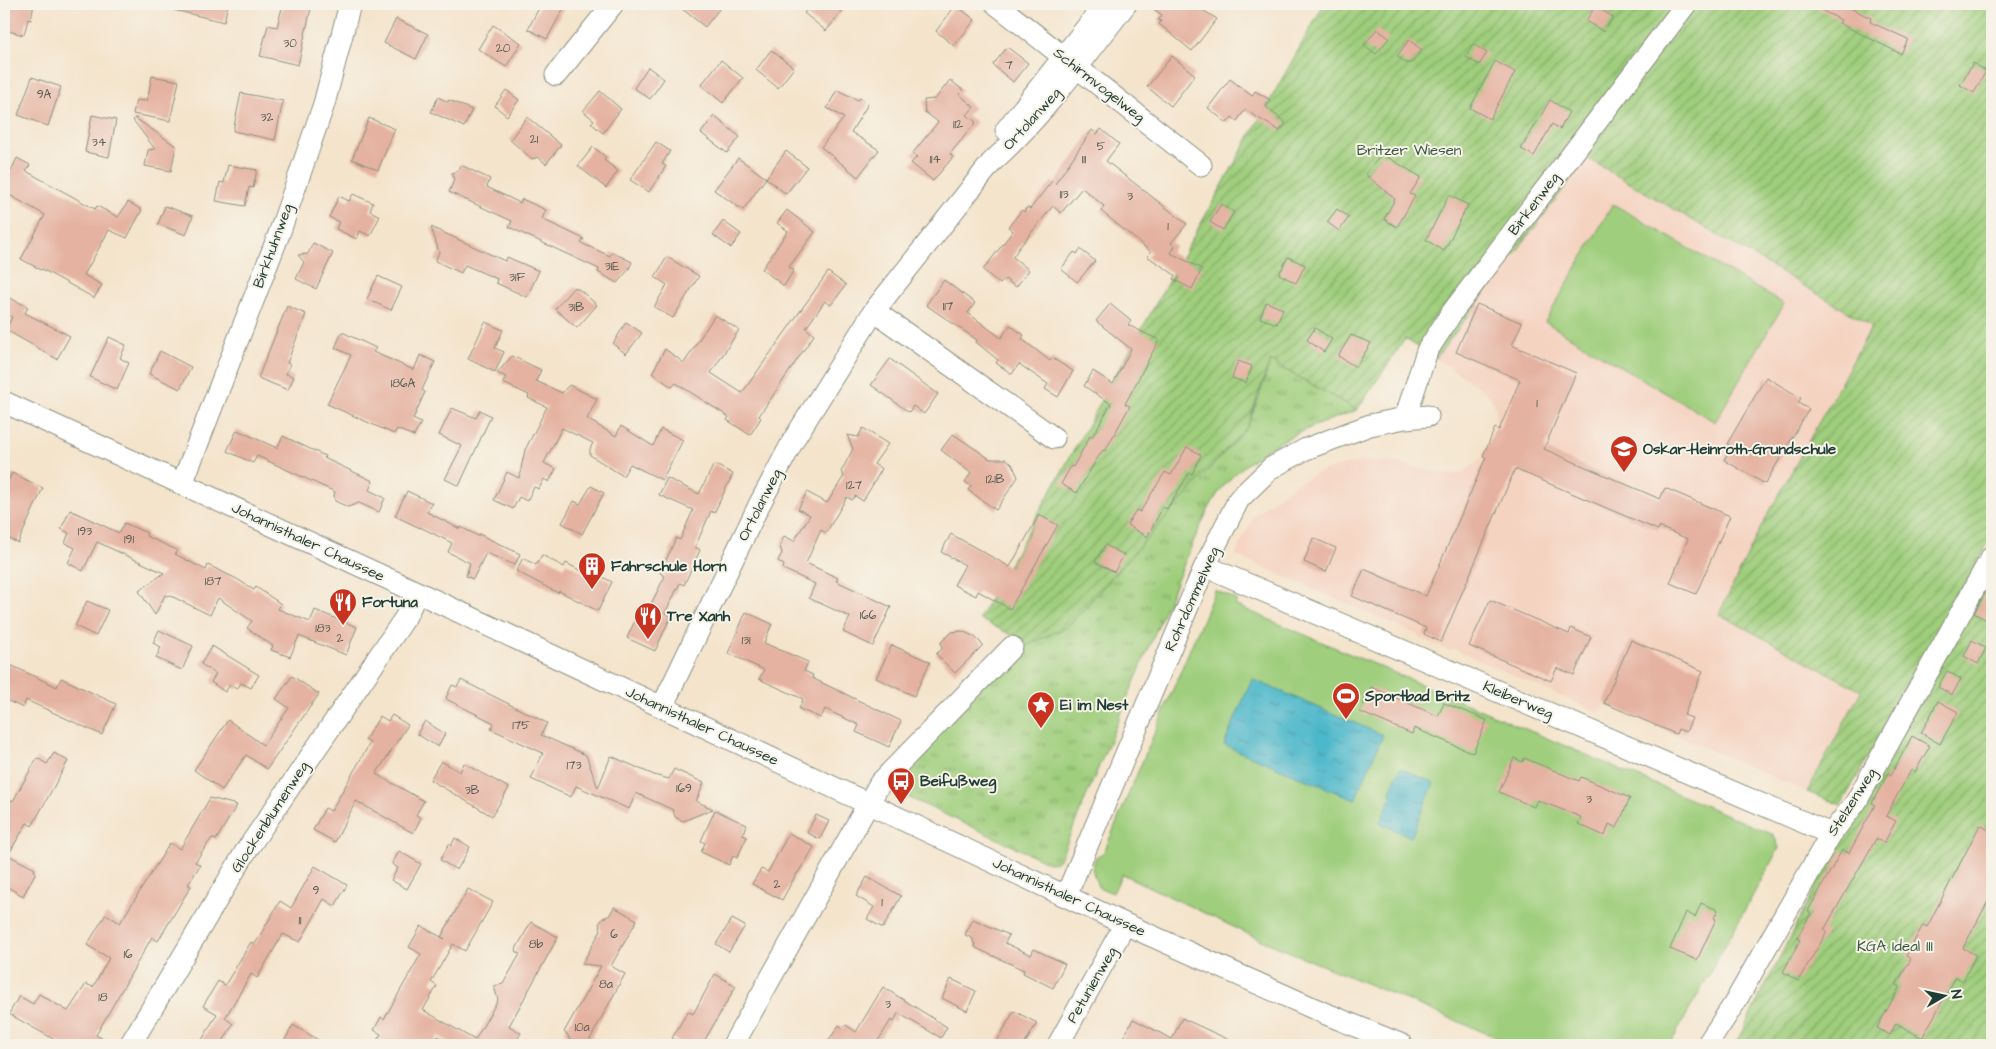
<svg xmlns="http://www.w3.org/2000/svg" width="1996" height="1049" viewBox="0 0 1996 1049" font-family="'Architects Daughter',sans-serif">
  <defs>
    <pattern id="park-tufts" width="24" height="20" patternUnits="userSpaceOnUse" patternTransform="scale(1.25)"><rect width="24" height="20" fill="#9fce7c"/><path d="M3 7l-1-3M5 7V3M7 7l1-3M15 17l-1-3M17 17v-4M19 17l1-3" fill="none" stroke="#81a866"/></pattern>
    <pattern id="garden-furrows" width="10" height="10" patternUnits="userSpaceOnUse" patternTransform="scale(1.25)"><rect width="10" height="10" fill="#9fce7c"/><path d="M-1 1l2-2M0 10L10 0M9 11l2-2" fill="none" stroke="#81a866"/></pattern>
    <pattern id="water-ripples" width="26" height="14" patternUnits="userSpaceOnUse" patternTransform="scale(1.25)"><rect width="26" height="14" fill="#4eb8cb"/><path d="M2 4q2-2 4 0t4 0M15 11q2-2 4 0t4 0" fill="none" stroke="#4097a6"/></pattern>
  </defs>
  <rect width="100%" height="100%" fill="#f7f3e8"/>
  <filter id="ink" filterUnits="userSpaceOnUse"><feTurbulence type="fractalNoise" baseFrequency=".02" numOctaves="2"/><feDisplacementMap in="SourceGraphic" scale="10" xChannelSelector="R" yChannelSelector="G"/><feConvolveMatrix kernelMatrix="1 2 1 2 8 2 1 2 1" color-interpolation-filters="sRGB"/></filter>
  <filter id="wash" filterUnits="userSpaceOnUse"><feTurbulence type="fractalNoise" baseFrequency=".0096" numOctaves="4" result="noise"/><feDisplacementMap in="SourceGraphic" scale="20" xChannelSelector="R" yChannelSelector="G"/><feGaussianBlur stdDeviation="1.12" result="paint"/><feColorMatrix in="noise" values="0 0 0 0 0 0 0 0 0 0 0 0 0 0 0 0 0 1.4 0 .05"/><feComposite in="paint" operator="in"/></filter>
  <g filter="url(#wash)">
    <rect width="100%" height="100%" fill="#f4e4cc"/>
    <!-- built -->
    <path fill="#f5d3c1" d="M1586,158L1872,326L1760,529L1861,691L1807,792L1604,704L1599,713L1454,649L1450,651L1420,638L1419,635L1235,555L1254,515L1295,484L1324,470L1363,461L1397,463L1451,475L1464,472L1475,464L1483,456L1495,428L1496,408L1490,397L1483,390L1436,358Z"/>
    <!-- grass -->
    <path fill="#9fce7c" stroke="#5f8658" d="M1613,204L1784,304L1715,422L1545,322Z
      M1215,590L1237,600L1235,605L1774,835L1779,848L1670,1045H1515L1261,940L1122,874L1113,893L1098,887L1092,869L1096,857L1104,852Z"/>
    <!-- park -->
    <path fill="url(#park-tufts)" stroke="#5f8658" d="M1270,361L1357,410C1307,428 1252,448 1219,492C1209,506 1202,523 1194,540L1060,859L1056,862L1049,863L884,786L1022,641L1028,645L1068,626L1247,427L1259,397Z"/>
    <!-- garden -->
    <path fill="url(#garden-furrows)" stroke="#5f8658" d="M1324,4H1992V536L1841,805L1807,792L1861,691L1719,614L1760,529L1872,326L1587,158L1436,358L1405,339L1357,410L1270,361L1247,427L1068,626L1028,645L1014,636L979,619Z
      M1992,562V1045H1735L1903,715Z"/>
    <!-- water -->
    <path fill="url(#water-ripples)" stroke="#367a80" d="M1252,679L1383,735L1355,800L1224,745Z
      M1400,768L1434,783L1411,837L1380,823L1392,795L1389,794Z"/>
    <g id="blocks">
      <!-- building -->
      <path fill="#e5b2a1" d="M8,4H34L31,20L28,19L24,35L4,30Z
        M174,4H228L224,22L174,10Z
        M283,4H312L298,65L260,56L268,25L277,27Z
        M541,4H566L547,39L528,29Z
        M676,4H723L705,27Z
        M811,4H848L826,31L804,13Z
        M1147,4H1180L1188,10L1193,4L1217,19L1192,51L1159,24L1161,21L1158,20L1162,15Z
        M1809,4H1842L1871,18L1870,22L1908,39L1901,54L1839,23L1841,20Z
        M956,5L975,20L954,46L936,31Z
        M1595,6L1613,17L1604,32L1586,21Z
        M396,19L428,34L416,59L384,43Z
        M493,25L521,43L506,67L478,49Z
        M1377,29L1389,38L1376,54L1364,45Z
        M1409,40L1422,50L1412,63H1406L1397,56Z
        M1473,44L1487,53L1479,65L1466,57Z
        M1007,47L1028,63L1013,82L993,65Z
        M771,50L794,68L778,88L756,70Z
        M1172,56L1195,75L1171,106L1147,87Z
        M721,60L743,78L723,103L701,85Z
        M1495,61L1515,72L1490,119L1470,108Z
        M1973,63L1986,71L1974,93L1960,85Z
        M648,67L664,79L650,99L634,88Z
        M152,76L179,81L170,121L133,114L136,100L147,101Z
        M32,77L61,87L48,126L18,115Z
        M1230,79L1252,96L1255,91L1270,100L1266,107L1286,123L1280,131L1245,110L1237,121L1232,117L1227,123L1208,108Z
        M950,80L963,90L959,94L974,107L967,115L976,122L950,154L953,157L933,181L911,163L917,157L912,154L938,122L925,112L924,100L935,99Z
        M506,90L519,100L507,116L495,106Z
        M837,90L858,100L860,98L868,104L851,132L879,150L858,177L821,147L844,118L827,108Z
        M600,91L621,109L603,133L591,123L594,120L583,111Z
        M241,93L283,101L275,140L233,131Z
        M438,97L448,102L449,100L472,110L464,127L431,112Z
        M1550,100L1569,112L1560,129L1552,124L1534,156L1521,149Z
        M92,115L116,120L109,157L85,152Z
        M714,116L740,137L727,153L701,133Z
        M527,117L561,145L546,164L538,157L532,159L510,140Z
        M135,118L176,146L171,171L145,166L148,150L155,149L133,120Z
        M369,118L395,129L378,170L352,159Z
        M1101,129L1119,144L1106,161L1187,224L1171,243L1175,246L1171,253L1202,269L1192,289L1173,279L1175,275L1147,256L1151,252L1101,211L1104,206L1082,188L1061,213L1053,206L1018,249L1013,257L1029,270L1016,287L1005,279L1000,284L983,270L1013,231L1008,227L1022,210L1024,212L1027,207L1030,209L1052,181L1055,184L1092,130L1097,134Z
        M656,142L670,151L662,164L666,166L649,192L630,180Z
        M593,147L606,157L604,160L618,171L606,188L578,166Z
        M786,151L807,167L786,194L766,178L743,210L714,190L738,158L766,178Z
        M1382,154L1421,177L1410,194L1415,196L1397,227L1384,219L1395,199L1365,174Z
        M17,158L30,165L26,171L95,209L97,206L118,217L128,202L142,210L127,238L109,230L84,275L102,285L94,298L42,269L41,270L21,259L45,215L4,192V168L11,171Z
        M228,165L257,170L253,188L249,187L245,206L216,201L220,182L224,183Z
        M461,165L490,179L487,187L520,203L522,199L546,210L542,219L584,239L581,243L610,256L612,252L632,262L629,269L617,283L598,272L599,269L509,227L512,221L449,192L454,180L452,173L459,170Z
        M353,194L373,203L370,211L380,216L370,236L360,231L357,239L336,229L339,222L329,217L339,196L349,201Z
        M1449,195L1468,205L1444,251L1426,240Z
        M1221,204L1234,212L1223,230L1210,222Z
        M165,206L193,216L186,235L158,224Z
        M1337,209L1349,217L1339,231L1327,222Z
        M787,210L815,232L789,267L794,270L784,286L762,269L788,231L777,223Z
        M723,221L741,234L731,248L713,235Z
        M431,227L505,261L507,257L539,271L527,297L496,283L497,279L465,265L461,273L435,261L439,252Z
        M313,243L333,253L316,289L296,279L304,262L298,255L308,254Z
        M1080,249L1095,261L1077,282L1061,269L1074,252L1077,254Z
        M667,257L699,276L673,318L654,307L667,285L655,277Z
        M1288,257L1305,265L1296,283L1279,274Z
        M828,272L846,285L831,305L825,301L806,328L814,335L759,416L761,418L750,435L727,420L729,417L676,383L672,387L652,373L665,349L684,363L715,315L739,330L711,373L742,393Z
        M378,276L402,287L391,310L367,299Z
        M944,280L975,303L968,313L1001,338L1010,325L1024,335L1022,339L1050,361L1052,358L1073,371L1058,397L1045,389L1048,384L1019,364L1012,374L996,363L998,360L976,342L977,340L926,305Z
        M574,287L580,290L597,305L577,328L555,309Z
        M4,295L28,307L25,313L70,336L57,359L6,330L12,317L4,312Z
        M1266,302L1283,309L1277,324L1260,318Z
        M1110,304L1131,321L1128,325L1159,340L1125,404L1130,406L1105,451L1103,450L1095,462L1077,493L1061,484L1071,466L1073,467L1090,436L1092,437L1111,404L1084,386L1093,371L1113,384L1131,349L1096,321Z
        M1477,304L1522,323L1512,345L1576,373L1544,449L1660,499L1665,488L1730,516L1696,594L1670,583L1688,539L1659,527L1658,530L1515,469L1441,642L1424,634L1426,628L1352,596L1364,569L1426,596L1486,457L1483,456L1495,428L1499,430L1520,380L1456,352Z
        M287,306L306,314L287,363L290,364L286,374L294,377L288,390L258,378Z
        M485,322L503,330L495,348L504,352L495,372L468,359Z
        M626,322L642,333L626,354L613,344Z
        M1315,328L1332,339L1324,352L1307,340Z
        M342,332L376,348L373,352L414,370L420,355L435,362L422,390L425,392L413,419L421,423L414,436L397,429L394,434L327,404L351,355L335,348Z
        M1351,335L1371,343L1356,367L1338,356Z
        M109,337L126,345L120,358L129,363L117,390L90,377Z
        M160,351L191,367L180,389L149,374Z
        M512,356L541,370L536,381L562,393L569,385L597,399L587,419L616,436L621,426L653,446L661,429L683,440L662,480L630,464L623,476L590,455V449L593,443L562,428L544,463L556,469L549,482L544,479L539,489L534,487L527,501L519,497L513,509L494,500L507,472L519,478L525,450L547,407L528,398L529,395L503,383L506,377L497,373Z
        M890,359L938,394L924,414L913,406L909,412L871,385Z
        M1238,361L1252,366L1246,383L1232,378Z
        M1766,377L1801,398L1798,403L1809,409L1765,484L1724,460L1732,446L1727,444Z
        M452,408L476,418L480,410L491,416L459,486L445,479L462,446L439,435Z
        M863,428L888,444L874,464L882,469L863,501L855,496L852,500L847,497L826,533L821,530L806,563L838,578L836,581L891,607L873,646L843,632L850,617L809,598L815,584L783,569L784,565L778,561L782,553L780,546L784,536L794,541L810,515L798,509L807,492L827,503L844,476L841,472L853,449L847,435L858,437Z
        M237,430L277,448L283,436L325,456L324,458L373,481L369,490L385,498L379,512L359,503L348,507L335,501L334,495L335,492L333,491L257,456L253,463L227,451Z
        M953,434L990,459H1006L1012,464L1018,477L996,510L968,490L971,486L965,482L971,473L941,450Z
        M1187,447L1201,455L1192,474L1189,473L1167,509L1163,507L1147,537L1127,525L1136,510L1140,512L1165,472L1171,475Z
        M714,464L733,474L714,513L711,511L695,547L700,550L684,585L680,583L665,613L671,616L655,651L627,638L643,603L650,606L665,576L660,573L676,538L680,540L693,510L659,495L667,478L699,494Z
        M12,473L43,488L18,543L4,536V490Z
        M591,486L604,493L582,534L562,523L574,501L580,504Z
        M407,491L432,503L427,512L460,529L461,527L478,536L479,534L520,554L515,565L486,553L473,579L466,576L470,563L448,552L452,543L420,527V528L395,516Z
        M70,510L119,533L124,523L147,533L146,536L177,550L175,554L206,570L208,565L237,579L254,590L256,587L281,604L278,609L310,622L315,610L357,627L346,655L299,636L290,657L271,650L273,646L247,628L252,621L218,598L210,615L169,595L168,596L165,595L155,615L139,591L164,573L97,542L83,571L68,563L75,548L65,543L69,533L61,529Z
        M1039,515L1058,525L1010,609L978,591L976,596L954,585L965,565L941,552L951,534L1010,567Z
        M1313,538L1336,548L1326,572L1304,562Z
        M1105,545L1124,555L1114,572L1095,562Z
        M542,555L564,567L566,563L585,573L587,569L612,582L598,611L559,591L558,593L516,571L523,558L536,565Z
        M1992,581V623L1974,613Z
        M1490,600L1569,634L1571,628L1591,637L1574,675L1557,668L1551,681L1469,646Z
        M87,601L108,610L96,636L75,626Z
        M746,612L772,624L764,643L808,662L804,671L813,675L812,678L901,721L889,747L856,732L859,725L825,709L821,718L799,709L803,699L759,679L764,670L728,653Z
        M159,630L193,646L182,670L156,658L161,647L153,643Z
        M962,631L975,637L983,645L955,673L936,654L942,649L941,642L952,632Z
        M1631,640L1703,671L1684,715L1692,718L1686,732L1678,729L1676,734L1604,703Z
        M1972,640L1986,648L1978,664L1964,656Z
        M892,645L930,662L914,696L876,678Z
        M212,646L259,675L251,688L241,683L237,689L230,685L225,692L211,682L216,674L201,664Z
        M4,662L57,687L61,678L116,704L102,735L26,700L23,708L4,699Z
        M1947,671L1961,679L1952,695L1938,687Z
        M292,676L319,694L267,769L246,755L222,790L194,770L228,720L263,745L289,708L276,699Z
        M461,680L547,723L541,735L586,755L598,788L611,756L654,775L669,779L674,769L704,783L696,801L713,809L683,821L675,817L673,810L636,793L629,809L576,786L571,797L531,779L543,753L491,729L494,723L448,700L446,698L452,685L457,687Z
        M1371,687L1438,716L1444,703L1487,720L1473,753L1414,728L1412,734L1360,712Z
        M1938,701L1958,712L1940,744L1921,733Z
        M392,715L408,725L376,774L424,801L416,815L421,818L413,833L356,801L335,842L313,830L325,808L331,811L370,743L365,740L380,716L388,721Z
        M425,721L445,734L438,747L417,734Z
        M1912,736L1930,746L1915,772L1911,770L1886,816L1896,821L1884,843L1876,839L1824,930L1827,932L1798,981L1783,972L1800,940L1797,938L1811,913L1808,911L1842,850L1849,853L1875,805L1872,803L1888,773L1891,775Z
        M54,753L68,761L32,826L27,823L8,855L35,869L34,871L36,872L23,896L4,885V812L11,800L13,801L37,758L47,764Z
        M1514,758L1523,762L1524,758L1579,781L1581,777L1630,798L1617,828L1609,824L1605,836L1578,824L1581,817L1537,800L1534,807L1499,792Z
        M441,761L460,772L464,763L509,788L492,816L430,780Z
        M210,798L237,805L216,840L212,838L195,862L200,865L188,885L191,886L158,941L152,937L96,1035L113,1045H64L9,1014L19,996L33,1004L39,994L68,1011L86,984L93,987L109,958L87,945L106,914L120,923L170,843L180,849Z
        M715,810L747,825L743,835L747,837L737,858L733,856L729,865L701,852L705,843L701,841Z
        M816,815L829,821L820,839L807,833Z
        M1980,825L1992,832V894L1963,948L1976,955L1963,981L1956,977L1922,1038L1896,1023L1890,1035L1877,1028L1900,986L1896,985L1911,959L1906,956L1923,925L1927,927Z
        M789,833L814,847L803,866H802L798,873H797L782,900L752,884L761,869L768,872Z
        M455,838L470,847L457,870L440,860L449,844L451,846Z
        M399,851L421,864L407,889L391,880L398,868L392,864Z
        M315,866L347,885L335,906L324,899L300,942L283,934L257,978L251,974L225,1018L233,1024L221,1045H199L217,1014L203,1006L218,981L225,985L251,942L255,944L280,901L291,908Z
        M867,877L901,896L883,928L867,919L874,907L856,896Z
        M468,889L493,902L465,951L453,944L431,982L437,986L423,1010L475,1040L498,1000L494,986L503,984L520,954L515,951L531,922L558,937L509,1026L521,1033L514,1045H455L438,1036L433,1045H374L381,1034L374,1030L381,1017L384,1019L421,954L409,947L421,926L445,939L441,937Z
        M1701,903L1718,910L1714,918L1716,919L1697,960L1670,949L1686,912L1695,917Z
        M614,907L637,920L611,966L625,974L587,1045L579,1041L575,1042L569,1039L568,1035L564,1032L601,966L582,964L601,930L599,924L603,918L609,916Z
        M732,919L745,926L729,952L716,944Z
        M973,919L1009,935L1005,943L1031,955L1034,949L1065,964L1053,988L1023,973L1024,970L976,948L972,938L965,935Z
        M715,974L736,986L702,1045H684L672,1038L688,1011L693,1014Z
        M951,979L976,991L967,1011L942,998Z
        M883,987L947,1027L941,1038L898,1013L894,1022L891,1020L876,1044L878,1045H826L839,1025L843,1028L846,1025L856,1032Z
        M1014,1011L1037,1023L1024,1045H995Z
        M1182,1018L1212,1032L1241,1045H1130L1122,1041L1133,1019L1172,1039Z
        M293,1025L327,1045H282Z"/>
    </g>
  </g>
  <g filter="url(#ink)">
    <use href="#blocks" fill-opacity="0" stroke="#8a9080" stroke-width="1"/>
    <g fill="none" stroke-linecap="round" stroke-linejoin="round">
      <!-- minor casing -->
      <g stroke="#8a9080" stroke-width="23">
        <path id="minor" d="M996,4L1201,165
          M556,75L613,4
          M1006,130L1105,4
          M874,311L1054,438
          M4,402L406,587L1125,924L1324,1013L1402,1045
          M1405,418L1427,351L1453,311L1686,4
          M182,484L279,234L324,104L350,4
          M1205,566L1831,834
          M662,707L758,507L794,439L874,311L992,162C1043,116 1084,58 1126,4
          M1066,896L1205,566L1239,499L1271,468L1306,449L1370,425L1405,418L1428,416
          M130,1045L246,851L405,618L417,593
          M733,1045L880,783L1012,647
          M1058,1045L1125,924
          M1707,1045L1734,1004L1831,834L1856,802L1992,556"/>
      </g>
      <!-- minor -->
      <use href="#minor" stroke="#fff" stroke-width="21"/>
    </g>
  </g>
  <!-- icons -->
  <defs>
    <g id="school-pin" transform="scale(1.4375)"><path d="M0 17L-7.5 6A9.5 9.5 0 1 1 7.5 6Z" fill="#c8321e" stroke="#f7f3e8"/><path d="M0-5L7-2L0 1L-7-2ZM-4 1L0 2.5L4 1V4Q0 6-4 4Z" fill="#fff"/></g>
    <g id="building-pin" transform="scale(1.4375)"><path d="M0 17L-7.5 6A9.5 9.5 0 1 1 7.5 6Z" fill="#c8321e" stroke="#f7f3e8"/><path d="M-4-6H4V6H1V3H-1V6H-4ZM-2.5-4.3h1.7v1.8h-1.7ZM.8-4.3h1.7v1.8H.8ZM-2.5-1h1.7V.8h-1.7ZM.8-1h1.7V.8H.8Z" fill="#fff"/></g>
    <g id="restaurant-pin" transform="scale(1.4375)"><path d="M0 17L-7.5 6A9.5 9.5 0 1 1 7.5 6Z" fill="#c8321e" stroke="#f7f3e8"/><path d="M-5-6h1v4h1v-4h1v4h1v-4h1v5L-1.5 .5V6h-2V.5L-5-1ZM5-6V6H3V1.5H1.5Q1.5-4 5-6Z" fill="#fff"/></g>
    <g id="stadium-pin" transform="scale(1.4375)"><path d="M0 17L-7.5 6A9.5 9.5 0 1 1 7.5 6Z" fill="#c8321e" stroke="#f7f3e8"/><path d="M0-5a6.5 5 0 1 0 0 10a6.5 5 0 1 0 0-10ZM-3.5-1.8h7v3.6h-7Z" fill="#fff"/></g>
    <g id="sight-pin" transform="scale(1.4375)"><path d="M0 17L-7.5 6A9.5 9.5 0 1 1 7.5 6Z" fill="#c8321e" stroke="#f7f3e8"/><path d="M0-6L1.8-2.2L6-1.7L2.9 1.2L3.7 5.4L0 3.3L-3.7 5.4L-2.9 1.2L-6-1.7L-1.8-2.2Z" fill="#fff"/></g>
    <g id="bus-pin" transform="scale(1.4375)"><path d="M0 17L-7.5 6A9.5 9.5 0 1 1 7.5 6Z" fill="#c8321e" stroke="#f7f3e8"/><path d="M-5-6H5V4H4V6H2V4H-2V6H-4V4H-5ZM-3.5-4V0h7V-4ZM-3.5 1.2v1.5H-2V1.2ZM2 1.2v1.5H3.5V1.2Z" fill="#fff"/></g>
  </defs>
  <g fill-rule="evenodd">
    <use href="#school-pin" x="1624" y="449"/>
    <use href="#building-pin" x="592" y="566"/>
    <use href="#restaurant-pin" x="343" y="602"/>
    <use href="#restaurant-pin" x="648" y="616"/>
    <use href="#stadium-pin" x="1346" y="696"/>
    <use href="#sight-pin" x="1041" y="705"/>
    <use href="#bus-pin" x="901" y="781"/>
  </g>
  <g text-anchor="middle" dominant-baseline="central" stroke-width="4" stroke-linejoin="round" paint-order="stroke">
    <!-- number labels -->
    <g font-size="12" fill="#505a4f">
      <text x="290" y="43">30</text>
      <text x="503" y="48">20</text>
      <text x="1009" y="65">7</text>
      <text x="44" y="94">9A</text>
      <text x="267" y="117">32</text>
      <text x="958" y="124">112</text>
      <text x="534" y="139">21</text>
      <text x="99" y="142">34</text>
      <text x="1101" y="146">5</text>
      <text x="935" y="159">114</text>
      <text x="1084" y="159">111</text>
      <text x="1064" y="194">113</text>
      <text x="1130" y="196">3</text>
      <text x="1168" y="226">1</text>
      <text x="612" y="266">31E</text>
      <text x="517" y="277">31F</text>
      <text x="948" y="306">117</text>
      <text x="576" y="307">31B</text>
      <text x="403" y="383">186A</text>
      <text x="1537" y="403">1</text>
      <text x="995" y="479">121B</text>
      <text x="854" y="485">127</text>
      <text x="85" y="531">193</text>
      <text x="129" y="539">191</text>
      <text x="213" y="581">187</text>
      <text x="868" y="615">166</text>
      <text x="323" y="628">183</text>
      <text x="340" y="638">2</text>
      <text x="746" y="640">131</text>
      <text x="521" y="725">175</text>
      <text x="574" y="765">173</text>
      <text x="684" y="788">169</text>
      <text x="472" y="790">3B</text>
      <text x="1589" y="799">3</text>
      <text x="777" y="884">2</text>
      <text x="316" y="890">9</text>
      <text x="882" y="902">1</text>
      <text x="300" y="920">11</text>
      <text x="614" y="934">6</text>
      <text x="536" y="944">8b</text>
      <text x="128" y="954">16</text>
      <text x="606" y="984">8a</text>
      <text x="103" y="997">18</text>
      <text x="888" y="1004">3</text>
      <text x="582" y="1027">10a</text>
    </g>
    <!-- street labels -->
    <g font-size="15" fill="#1f3d34" stroke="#f7f3e8">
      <text transform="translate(1099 85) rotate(38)">Schirmvogelweg</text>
      <text transform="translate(1032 119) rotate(-48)">Ortolanweg</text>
      <text transform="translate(1534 204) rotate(-53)">Birkenweg</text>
      <text transform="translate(273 246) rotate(-70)">Birkhuhnweg</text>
      <text transform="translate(760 505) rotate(-63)">Ortolanweg</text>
      <text transform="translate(308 542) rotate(25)">Johannisthaler Chaussee</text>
      <text transform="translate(1192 599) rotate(-66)">Rohrdommelweg</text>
      <text transform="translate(1518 700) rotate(23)">Kleiberweg</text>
      <text transform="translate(702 726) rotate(25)">Johannisthaler Chaussee</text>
      <text transform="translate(1852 802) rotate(-57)">Stelzenweg</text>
      <text transform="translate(270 817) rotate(-57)">Glockenblumenweg</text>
      <text transform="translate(1069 897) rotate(25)">Johannisthaler Chaussee</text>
      <text transform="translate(1092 985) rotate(-60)">Petunienweg</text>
    </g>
    <!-- park labels -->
    <g font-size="15" fill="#395a42" stroke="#f7f3e8">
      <text x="1409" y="150">Britzer Wiesen</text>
      <text x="1895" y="946">KGA Ideal III</text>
    </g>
    <!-- poi labels -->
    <g font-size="15" font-weight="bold" fill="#1f3d34" stroke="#f7f3e8" text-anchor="start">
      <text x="1643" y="449">Oskar-Heinroth-Grundschule</text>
      <text x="611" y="566">Fahrschule Horn</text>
      <text x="362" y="602">Fortuna</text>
      <text x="667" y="616">Tre Xanh</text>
      <text x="1365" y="696">Sportbad Britz</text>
      <text x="1060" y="705">Ei im Nest</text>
      <text x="920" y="781">Beifußweg</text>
    </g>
  </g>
  <!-- margin -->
  <rect width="1996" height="1049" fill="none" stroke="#f7f3e8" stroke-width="20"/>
  <!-- north arrow -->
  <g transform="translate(1944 996) rotate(81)" stroke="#f7f3e8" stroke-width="4" paint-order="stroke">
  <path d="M0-4L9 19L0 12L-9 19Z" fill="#1f3d34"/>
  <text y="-8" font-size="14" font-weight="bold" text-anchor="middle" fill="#1f3d34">N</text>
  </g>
</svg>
